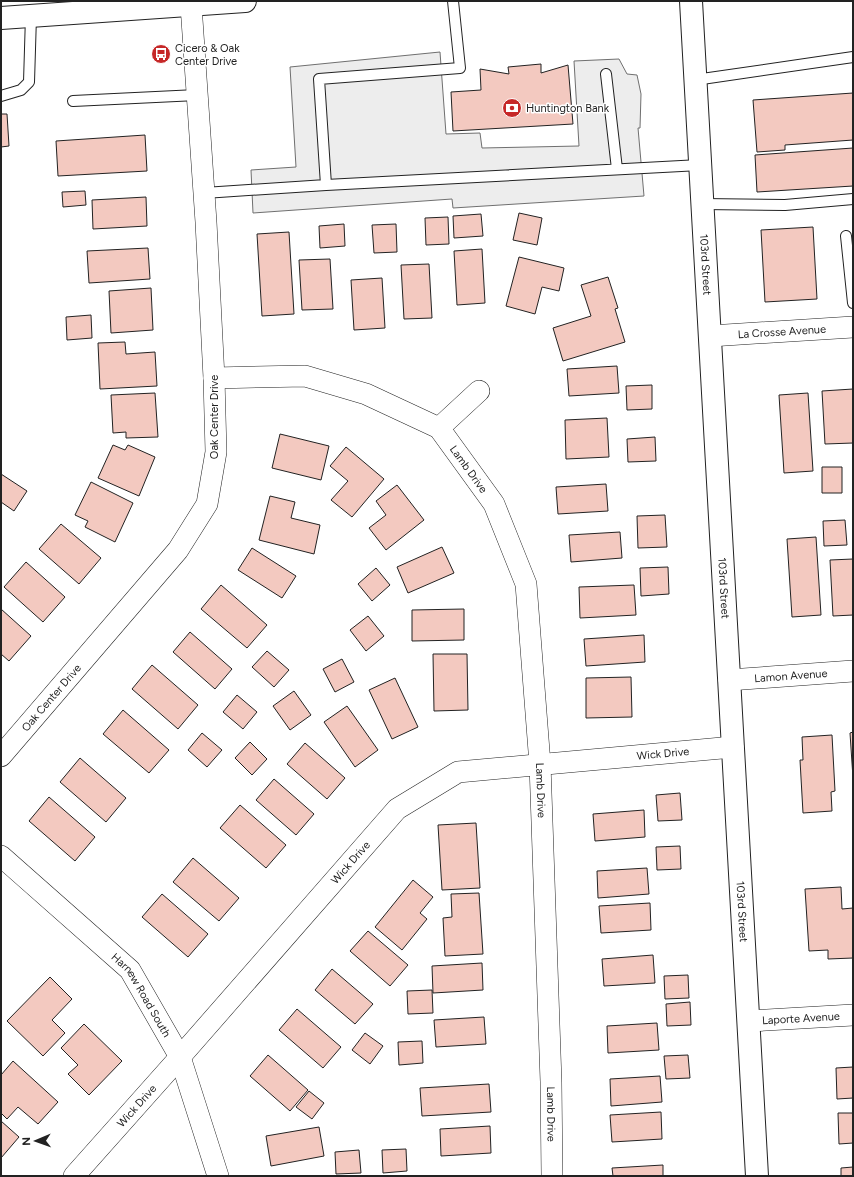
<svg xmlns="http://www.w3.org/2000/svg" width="854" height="1177" viewBox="0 0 854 1177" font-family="Figtree,sans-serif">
  <rect width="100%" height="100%" fill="#fff"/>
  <!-- parking -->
  <path fill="#ededed" stroke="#6f6f6f" d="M440,52L446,134L480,133L482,148L579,146L574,61L619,59L627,74L637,75L641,94L640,128H638L644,196L453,208L452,199L253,213L251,170L296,167L290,67Z"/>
  <!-- building -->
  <path fill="#f3c9c0" stroke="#222" d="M541,64V73L568,65L573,124L453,131L451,92L481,90L480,69L509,74L508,67Z
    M853,93V140L785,145V150L757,152L753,100Z
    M1,114H7L9,146L1,147Z
    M145,135L147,171L58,176L56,141Z
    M853,148V186L757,192L755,155Z
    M85,191L86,205L63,207L62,192Z
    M146,197L147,226L93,229L92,200Z
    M519,213L542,218L537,245L513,240Z
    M481,214L483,236L454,238L453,216Z
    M448,217L449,244L426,245L425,218Z
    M344,224L345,246L320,248L319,226Z
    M396,224L397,252L374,253L372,225Z
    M813,227L817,299L765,302L761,230Z
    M289,232L294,314L262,316L257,234Z
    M148,248L150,279L89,283L87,251Z
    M482,249L485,303L457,305L454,251Z
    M519,257L564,268L559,291L542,287L535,314L506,306Z
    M330,259L333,309L302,310L299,260Z
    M429,264L432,318L404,319L401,265Z
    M608,277L618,308L615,309L625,342L563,361L553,328L591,316L581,285Z
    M382,278L385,328L354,330L351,280Z
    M151,288L153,330L111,333L109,291Z
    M91,315L92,338L67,340L66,317Z
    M125,342L126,354L155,352L157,386L100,389L98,343Z
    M617,366L619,393L569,396L567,369Z
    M652,385V409L627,410L626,386Z
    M853,389V443L825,444L822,391Z
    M155,393L158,437L126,438V432L113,433L111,395Z
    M808,393L813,471L784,473L779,395Z
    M607,418L609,457L566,459L565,420Z
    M280,434L329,446L321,480L272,468Z
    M655,437L656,461L628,462L627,439Z
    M113,445L125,450L128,445L155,457L139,496L98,478Z
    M346,447L384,479L352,517L331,500L348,481L330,466Z
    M822,467H842V493H822Z
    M1,474L27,491L14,511L1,502Z
    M91,482L133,503L115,542L85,527L88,521L75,515Z
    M606,484L608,511L558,514L556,487Z
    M397,485L424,520L386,550L369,528L386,515L376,501Z
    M270,496L295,502L291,518L320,525L314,554L259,540Z
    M665,515L667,547L638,548L637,516Z
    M845,520L847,545L824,546L823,521Z
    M61,524L101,558L79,584L39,549Z
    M620,532L622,558L571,562L569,535Z
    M816,537L821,615L792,617L787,539Z
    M442,547L454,573L408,593L397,567Z
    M252,548L296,576L282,598L238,570Z
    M853,559V615L833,616L830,560Z
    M26,562L65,597L43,622L4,587Z
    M668,567L669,594L641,596L640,568Z
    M376,568L390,585L372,601L358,584Z
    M221,585L267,625L247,648L201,609Z
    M634,585L636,615L580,618L579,587Z
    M1,609L31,636L9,661L1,654Z
    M464,609V640L412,641V610Z
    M368,616L384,636L366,651L350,630Z
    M190,632L232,669L215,689L173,652Z
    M644,635L645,662L586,666L584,639Z
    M267,651L289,670L274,687L252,667Z
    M433,654H467L468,710L434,711Z
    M342,659L354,682L335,692L323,669Z
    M152,665L198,705L178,729L132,689Z
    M631,677L632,717L586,718V678Z
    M395,678L418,727L392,739L369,690Z
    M294,691L311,715L290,730L273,706Z
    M237,695L257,712L243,729L223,712Z
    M347,706L378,750L355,767L324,722Z
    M123,710L169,750L149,773L103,734Z
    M853,732V778L850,733Z
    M202,733L222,750L207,767L188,750Z
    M832,735L835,791L831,792L832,811L803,813L800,760H803L802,737Z
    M250,742L267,759L252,775L235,758Z
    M305,743L345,778L327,799L287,764Z
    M80,758L126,798L106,822L60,782Z
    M274,779L314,814L296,835L256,800Z
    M680,793L682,820L658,821L656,795Z
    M49,797L95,837L75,861L29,821Z
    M240,805L286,845L266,868L220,828Z
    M644,810L645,837L595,841L593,814Z
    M476,823L480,888L442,890L438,825Z
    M680,846L681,869L657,870L656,847Z
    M193,858L239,898L219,921L173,882Z
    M647,868L649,894L598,898L597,871Z
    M413,880L433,897L420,913L427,919L402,950L375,927Z
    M841,887L842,909L853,908V958L828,959V950L809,951L805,889Z
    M479,893L483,954L445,956L443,918L452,917L451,894Z
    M162,894L208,934L188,957L142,917Z
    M650,903L651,930L601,933L599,906Z
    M368,931L408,965L390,986L350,951Z
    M653,955L655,983L604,986L602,959Z
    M482,963L483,990L433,993L432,966Z
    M332,969L373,1004L355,1024L315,990Z
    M688,975L689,998L665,999L664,976Z
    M50,977L72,999L52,1020L65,1033L43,1056L7,1021Z
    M432,990L433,1013L408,1014L407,991Z
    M690,1002L691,1025L667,1026L666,1004Z
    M297,1009L341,1047L323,1068L279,1030Z
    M484,1017L486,1044L436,1047L434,1020Z
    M657,1023L659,1050L608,1053L607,1026Z
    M84,1024L122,1061L89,1095L68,1074L78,1065L61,1048Z
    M365,1033L383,1046L370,1064L352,1050Z
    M422,1041L423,1063L399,1065L398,1042Z
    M268,1055L308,1090L290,1111L250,1076Z
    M688,1055L690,1078L666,1079L664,1056Z
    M13,1061L58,1102L38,1124L18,1107L7,1119L1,1113V1075Z
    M853,1067V1098L837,1099L836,1068Z
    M660,1076L662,1102L611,1106L610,1079Z
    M489,1084L491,1112L422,1116L420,1088Z
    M309,1091L324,1103L312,1119L296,1107Z
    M661,1112L662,1139L612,1142L610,1115Z
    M838,1113H853V1143L839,1144Z
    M1,1121L19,1137L1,1158Z
    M490,1126L491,1153L441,1156L440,1129Z
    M319,1127L324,1156L271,1166L266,1136Z
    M406,1149L407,1171L383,1173L382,1150Z
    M359,1150L361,1173L336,1174L335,1152Z
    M663,1165V1176H613L612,1168Z
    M853,1167V1176H841V1168Z"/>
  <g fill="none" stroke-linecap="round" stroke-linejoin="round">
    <!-- service casing -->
    <g stroke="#222" stroke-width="12">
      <path id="service" d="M606,74L617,169
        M695,80L853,57
        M1,96L21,90L29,82L31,16
        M73,101L197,95
        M326,185L319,79L460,68L453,1
        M204,193L326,185L700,165
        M702,204L785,205L853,199
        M846,236L853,303"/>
    </g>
    <!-- minor casing -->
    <g stroke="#222" stroke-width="22">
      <g id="minor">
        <path id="s1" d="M710,336L853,327"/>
        <path id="s2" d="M214,378L305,376L366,394L439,428L494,504L526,584L540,764L551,1082L552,1176"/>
        <path d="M439,428L479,391"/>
        <path id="s3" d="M729,680L853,671"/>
        <path id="s4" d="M1,756L178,550L207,504L216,452L214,378L206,222L191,5"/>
        <path id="s5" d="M1,856L130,970L180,1057L218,1176"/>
        <path id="s6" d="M749,1021L853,1015"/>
        <path id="s7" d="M74,1176L180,1057L397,809L458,772L733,747"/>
      </g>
    </g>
    <!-- secondary casing -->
    <g stroke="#222" stroke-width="24">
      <g id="secondary">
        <path id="s8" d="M691,1L757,1176"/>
      </g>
    </g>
    <!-- primary casing -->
    <g stroke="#222" stroke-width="24">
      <path id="primary" d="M1,18L245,1"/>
    </g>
    <!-- service -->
    <use href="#service" stroke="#fff" stroke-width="10"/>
    <!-- minor -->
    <use href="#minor" stroke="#fff" stroke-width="21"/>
    <!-- secondary -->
    <use href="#secondary" stroke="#fff" stroke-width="22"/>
    <!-- primary -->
    <use href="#primary" stroke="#fff" stroke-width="22"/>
  </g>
  <!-- icons -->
  <defs>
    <g id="bus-disc" transform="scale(1)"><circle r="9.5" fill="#c62828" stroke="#fff"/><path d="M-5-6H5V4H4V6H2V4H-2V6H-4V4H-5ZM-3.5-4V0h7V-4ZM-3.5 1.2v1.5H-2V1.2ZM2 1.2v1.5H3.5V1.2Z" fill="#fff"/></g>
    <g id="bank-disc" transform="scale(1)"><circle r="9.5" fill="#c62828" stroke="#fff"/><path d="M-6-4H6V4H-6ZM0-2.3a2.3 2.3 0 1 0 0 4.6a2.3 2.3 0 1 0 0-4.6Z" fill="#fff"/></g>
  </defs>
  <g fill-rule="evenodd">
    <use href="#bus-disc" x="161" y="54"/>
    <use href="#bank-disc" x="512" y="108"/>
  </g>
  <g text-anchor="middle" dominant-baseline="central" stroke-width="3" stroke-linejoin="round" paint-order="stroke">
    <!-- poi labels -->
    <g font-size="11" fill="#222" stroke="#fff" text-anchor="start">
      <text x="175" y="48">Cicero &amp; Oak<tspan x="175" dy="13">Center Drive</tspan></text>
      <text x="526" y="108">Huntington Bank</text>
    </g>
    <!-- street labels -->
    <g font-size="11" fill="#222" stroke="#fff">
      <text stroke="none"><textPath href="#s8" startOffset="264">103rd Street</textPath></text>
      <text stroke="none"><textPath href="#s1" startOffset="72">La Crosse Avenue</textPath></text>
      <text transform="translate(214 417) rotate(-90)">Oak Center Drive</text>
      <text stroke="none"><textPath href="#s2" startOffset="286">Lamb Drive</textPath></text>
      <text stroke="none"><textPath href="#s8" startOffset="588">103rd Street</textPath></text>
      <text stroke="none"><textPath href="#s3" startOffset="62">Lamon Avenue</textPath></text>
      <text stroke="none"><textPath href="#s4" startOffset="77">Oak Center Drive</textPath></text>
      <text stroke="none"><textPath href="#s7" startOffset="766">Wick Drive</textPath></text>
      <text stroke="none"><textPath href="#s2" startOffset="622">Lamb Drive</textPath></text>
      <text stroke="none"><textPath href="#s7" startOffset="418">Wick Drive</textPath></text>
      <text stroke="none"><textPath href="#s8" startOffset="912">103rd Street</textPath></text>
      <text stroke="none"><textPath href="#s5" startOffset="199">Harnew Road South</textPath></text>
      <text stroke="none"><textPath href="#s6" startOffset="52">Laporte Avenue</textPath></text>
      <text stroke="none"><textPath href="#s7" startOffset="94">Wick Drive</textPath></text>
      <text stroke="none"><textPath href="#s2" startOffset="946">Lamb Drive</textPath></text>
    </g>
  </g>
  <!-- border -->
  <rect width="854" height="1177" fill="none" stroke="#222222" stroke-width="4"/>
  <!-- north arrow -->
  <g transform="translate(36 1141) rotate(268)" stroke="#ffffff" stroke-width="3" paint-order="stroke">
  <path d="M0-3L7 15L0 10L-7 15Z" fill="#222222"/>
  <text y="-6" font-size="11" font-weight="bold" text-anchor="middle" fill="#222222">N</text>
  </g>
</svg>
